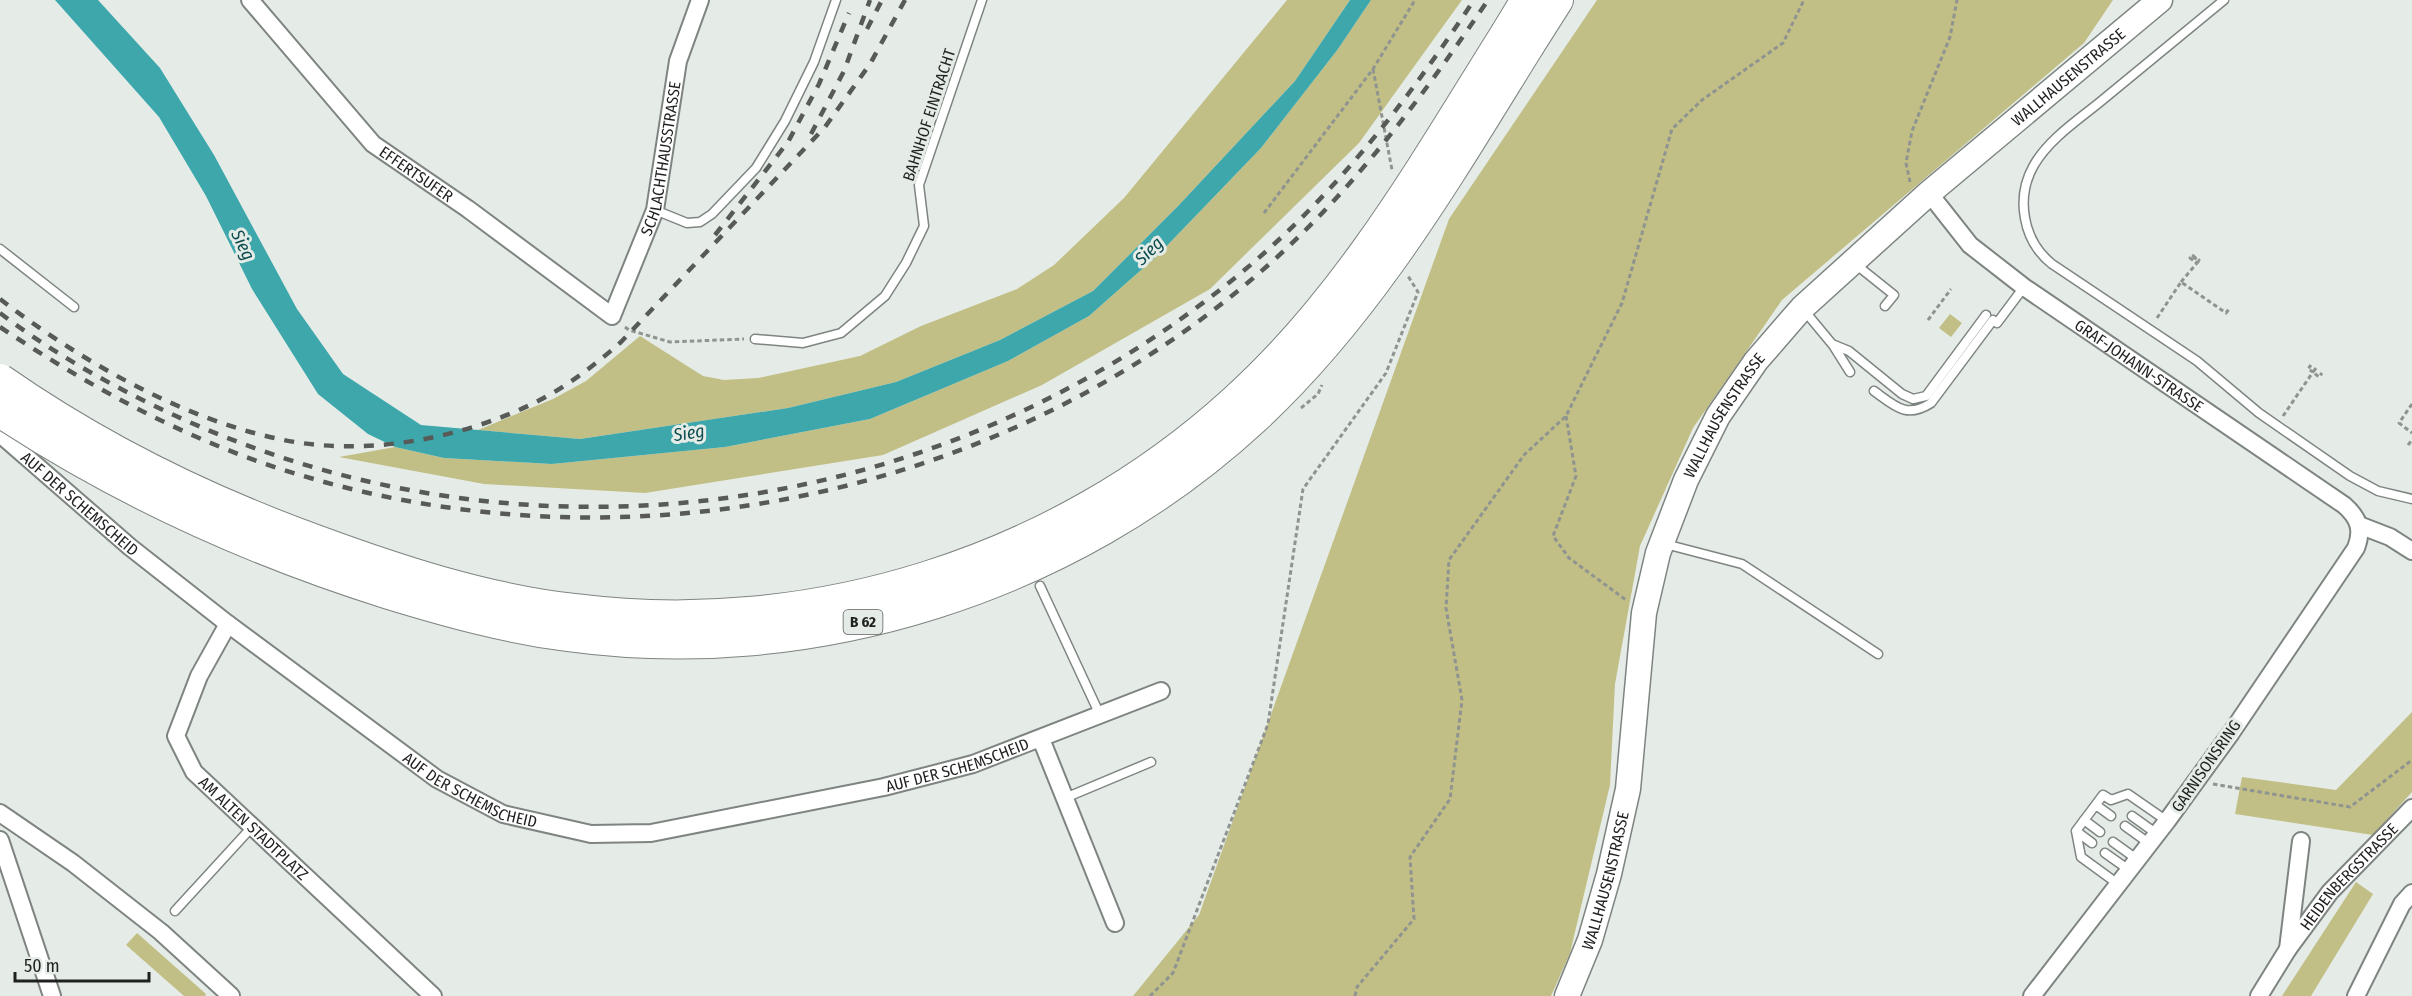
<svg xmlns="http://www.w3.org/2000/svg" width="2412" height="996" viewBox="0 0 2412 996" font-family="'Fira Sans Condensed',sans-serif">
  <rect width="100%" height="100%" fill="#e5ece7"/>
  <!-- green -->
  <path fill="#c1bf85" d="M1287,0H1350L1295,81L1179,205L1093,291L1000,340L896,382L788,408L580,439L478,430L553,399L586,381L640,336L703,376L724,380L758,378L860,356L921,326L1017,289L1054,265L1124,198Z
    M1371,0H1462L1359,143L1210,289L1042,385L883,455L645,493L484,484L339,457L395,447L444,458L552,464L725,447L870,419L1008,361L1089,316L1158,255L1261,148L1338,49Z
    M1597,0H2113L2084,43L1782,300L1693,428L1640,546L1615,684L1610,785L1570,953L1551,996H1133L1199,915L1449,219Z
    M1950,314L1962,323L1951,337L1939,328Z
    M2412,712V792L2373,835L2235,814L2242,777L2336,790Z
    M2356,882L2373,894L2311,996H2282Z
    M137,933L206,994L205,996H184L126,945Z"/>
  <!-- water -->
  <path fill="#3da7ac" d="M55,0H98L160,68L214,155L297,309L343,374L421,425L580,439L788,408L896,382L1000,340L1093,291L1179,205L1295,81L1350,0H1371L1338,49L1261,148L1158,255L1089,316L1008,361L870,419L725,447L552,464L444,458L395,447L368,434L318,394L252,289L206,196L159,117Z"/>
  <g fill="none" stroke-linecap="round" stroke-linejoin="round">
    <!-- lane casing -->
    <g stroke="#7e8580" stroke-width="11">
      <path id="lane" d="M2224,0C2183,34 2141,68 2100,102C2078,120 2049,139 2034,165C2015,198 2023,241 2052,264L2197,361L2259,413L2350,476L2378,491L2412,499
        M655,210L687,223L700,222L712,214L756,168L785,121L814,62L836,0
        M0,249L74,307
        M1854,263L1894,295L1885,306
        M1803,309L1832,344L1849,351L1902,394L1913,399L1926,396L1986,315
        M1997,323L2024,287
        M755,339L803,343L841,333L885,296L906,263L924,226L919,185L982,0
        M1833,345L1850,372
        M1874,391C1895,406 1906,419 1931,403L1993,320
        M1665,544L1742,564L1878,654
        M1040,586L1100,715
        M1065,798L1151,762
        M2096,805L2111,816
        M2132,816L2157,834
        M2084,820L2100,832
        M2125,826L2150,844
        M2076,831L2092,843
        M2113,842L2138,860
        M2105,853L2129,870
        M2118,884L2081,857L2076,831L2103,795L2111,800L2128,794L2167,821
        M175,911L252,827"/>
    </g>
    <!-- street casing -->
    <g stroke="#7e8580" stroke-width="20">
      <g id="street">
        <path id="s1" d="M250,0L373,144L468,209L612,316L655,210L678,61L700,0"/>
        <path id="s2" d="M1929,193L1970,245L2024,287L2344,505C2359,518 2363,530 2356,548L2231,733L2167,821L2032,996"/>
        <path id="s3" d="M0,434L130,547L228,624L437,779L503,814L591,834L651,833L884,787L973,764L1161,691"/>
        <path d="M2359,525L2390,537L2412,551"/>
        <path id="s4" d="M228,624L199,676L176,736L194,772L433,996"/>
        <path d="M1041,739L1115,923"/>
        <path d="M0,813L73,863L161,932L231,996"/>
        <path d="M0,840L52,996"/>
        <path d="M2288,949L2301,841"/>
        <path id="s5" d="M2259,996L2288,949L2330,892L2412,808"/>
        <path d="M2356,996L2402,904L2412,893"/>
      </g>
    </g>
    <!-- secondary casing -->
    <g stroke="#7e8580" stroke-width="27">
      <g id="secondary">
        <path id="s6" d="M1567,996L1590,940L1609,874L1628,789L1644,613L1658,553L1686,480L1718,416L1756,361L1802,308L1929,193L2160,0"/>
      </g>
    </g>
    <!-- highway casing -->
    <g stroke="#7e8580" stroke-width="34">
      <path id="highway" d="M1507,33L1527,0
        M1529,44L1557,0"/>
    </g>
    <!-- path -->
    <path stroke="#8f9490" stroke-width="3" stroke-dasharray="4.5 3" stroke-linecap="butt" d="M1373,69L1392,170
      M1910,182L1906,163L1912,131L1950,37L1957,0
      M1264,213L1373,69L1415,0
      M2181,282L2197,263L2190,258L2192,256L2199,261L2197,263L2190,258L2192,255L2200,261
      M2157,318L2181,282L2226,313L2229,309
      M1928,320L1951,289
      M625,327L629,330L670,342L744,339
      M2316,368L2313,372L2319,377L2322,373
      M2412,404L2399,423L2412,433
      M1301,408L1318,394L1322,385
      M1566,416L1576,476L1553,536L1569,558L1626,600
      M2283,416L2313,372L2308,369L2311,365
      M2408,445L2412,440
      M2213,784L2350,807L2412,760
      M1150,996L1173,973L1268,724L1303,489L1386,373L1418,292L1408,276
      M1355,996L1357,987L1414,919L1410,857L1450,799L1462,700L1446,608L1449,560L1524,455L1566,416L1622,303L1672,129L1702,100L1783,43L1804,0"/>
    <!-- lane -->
    <use href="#lane" stroke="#fff" stroke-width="8"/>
    <!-- street -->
    <use href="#street" stroke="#fff" stroke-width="16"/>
    <!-- secondary -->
    <use href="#secondary" stroke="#fff" stroke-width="24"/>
    <!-- highway -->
    <use href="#highway" stroke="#fff" stroke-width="32"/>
    <!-- rail -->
    <path stroke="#575a57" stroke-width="4.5" stroke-dasharray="10 10" stroke-linecap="butt" d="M867,29L882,0
      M811,134L844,71L870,0
      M715,235L788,142L819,84L849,13
      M0,299C79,360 180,418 279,439C361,457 457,440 532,404C565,388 594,366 621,342L825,127L870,64L905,0
      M0,313C54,354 115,388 176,416C527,577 938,520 1236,277C1332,199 1406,103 1474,0
      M0,327C93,389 192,443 300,475C635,576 1015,494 1275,259C1359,183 1425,93 1488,0"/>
    <!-- highway-bridge casing -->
    <g stroke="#7e8580" stroke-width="34" stroke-linecap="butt">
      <path id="highway-bridge" d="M0,380C96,447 203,500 313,540C397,571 485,600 574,610C812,640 1057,563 1234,402C1349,299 1426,162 1507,33
        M0,411C120,490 252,550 389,593C448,611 506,627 567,635C812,669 1071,587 1253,419C1368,313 1447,176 1529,44"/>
    </g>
    <!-- highway-bridge -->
    <use href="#highway-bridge" stroke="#fff" stroke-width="32"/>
  </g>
  <g text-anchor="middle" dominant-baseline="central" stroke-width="6" stroke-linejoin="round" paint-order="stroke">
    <!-- shield labels -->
    <rect fill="#e5ece7" stroke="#5a5e5b" stroke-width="1.5" x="843.5" y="610" width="39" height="24" rx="4.5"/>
    <g font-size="15" font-weight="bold" fill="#1f211f">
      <text x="863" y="622">B 62</text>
    </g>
    <!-- street labels -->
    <g font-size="16" fill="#1f211f" stroke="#e5ece7">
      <text stroke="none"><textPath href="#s6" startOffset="1094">WALLHAUSENSTRASSE</textPath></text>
      <text transform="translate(929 115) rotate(-72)">BAHNHOF EINTRACHT</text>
      <text stroke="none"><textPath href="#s1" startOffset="650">SCHLACHTHAUSSTRASSE</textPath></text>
      <text stroke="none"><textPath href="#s1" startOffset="242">EFFERTSUFER</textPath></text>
      <text stroke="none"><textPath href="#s2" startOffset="274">GRAF-JOHANN-STRASSE</textPath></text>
      <text stroke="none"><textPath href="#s6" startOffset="608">WALLHAUSENSTRASSE</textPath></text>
      <text stroke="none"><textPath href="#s3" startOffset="106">AUF DER SCHEMSCHEID</textPath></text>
      <text stroke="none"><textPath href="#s3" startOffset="1096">AUF DER SCHEMSCHEID</textPath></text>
      <text transform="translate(2206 766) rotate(-55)">GARNISONSRING</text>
      <text stroke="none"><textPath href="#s3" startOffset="592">AUF DER SCHEMSCHEID</textPath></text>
      <text stroke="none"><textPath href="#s4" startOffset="246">AM ALTEN STADTPLATZ</textPath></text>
      <text stroke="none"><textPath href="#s5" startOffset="150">HEIDENBERGSTRASSE</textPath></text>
      <text stroke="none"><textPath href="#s6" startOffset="122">WALLHAUSENSTRASSE</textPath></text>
    </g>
    <!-- water labels -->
    <g font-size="18" font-style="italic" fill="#0c4b4e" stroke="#e5ece7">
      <text transform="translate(243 245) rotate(64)">Sieg</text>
      <text transform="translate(1149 251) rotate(-44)">Sieg</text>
      <text transform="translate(689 433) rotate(-9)">Sieg</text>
    </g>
  </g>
  <!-- scale -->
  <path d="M15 972v9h134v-9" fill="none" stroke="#1f211f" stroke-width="3"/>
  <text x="24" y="972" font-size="18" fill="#1f211f" stroke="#e5ece7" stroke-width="4.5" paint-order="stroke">50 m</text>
</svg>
